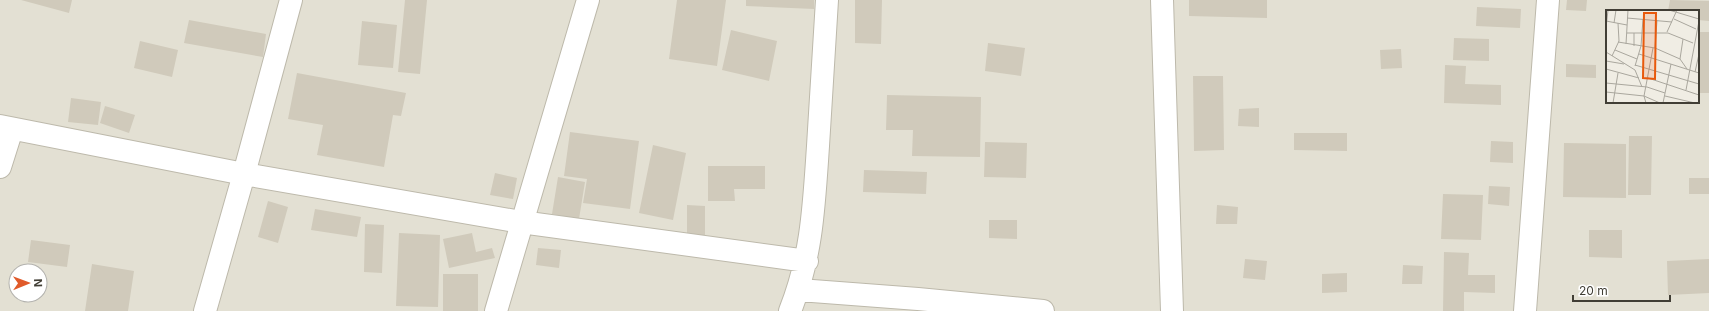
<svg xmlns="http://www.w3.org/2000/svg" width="1709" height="311" viewBox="0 0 1709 311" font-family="Inter,sans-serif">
  <rect width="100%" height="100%" fill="#f0ede4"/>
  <!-- residential -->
  <path fill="#e3e0d3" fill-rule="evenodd" d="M0,0H1709V311H0ZM1607,11H1698V102H1607ZM16,271H40V295H16Z"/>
  <!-- building -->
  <path fill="#d0cabb" d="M21,0H72L69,13Z
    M405,0H427L420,74L398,72Z
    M677,0H726L717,66L669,59Z
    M746,0H814V9L746,6Z
    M855,0H882L881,44L855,43Z
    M1189,0H1267V18L1189,16Z
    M1567,0H1587L1586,11L1566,10Z
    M1670,0L1709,1V21L1698,20V11H1668Z
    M1477,7L1521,9L1520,28L1476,26Z
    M189,20L266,34L263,57L184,43Z
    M362,21L397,25L393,68L358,65Z
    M731,30L777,41L769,81L722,70Z
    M1698,32H1709V93H1698Z
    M1454,38L1489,39V61L1453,60Z
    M140,41L178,50L172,77L134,68Z
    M988,43L1025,48L1021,76L985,71Z
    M1401,49L1402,68L1381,69L1380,50Z
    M1566,64L1596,65V78L1566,77Z
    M1445,65L1466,66L1465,84L1501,85V105L1444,103Z
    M297,73L406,93L401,116L393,115L384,167L317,155L323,125L288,119Z
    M1193,76H1223L1224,150L1194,151Z
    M887,95L981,97L980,157L912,156L913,130H886Z
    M71,98L101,102L98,125L68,122Z
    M105,106L135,115L129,133L100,123Z
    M1259,108V127L1238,126L1239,109Z
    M570,132L639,141L630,209L583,203L587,179L564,176Z
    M1294,133H1347V151L1294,150Z
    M1629,136H1652L1651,195H1628Z
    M1491,141L1513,142V163L1490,162Z
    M985,142L1027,143L1026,178L984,177Z
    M1564,143L1626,144V198L1563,197Z
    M653,145L686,153L673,220L639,213Z
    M708,166H765V189H734L735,201H708Z
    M864,170L927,172L926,194L863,192Z
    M495,173L517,178L513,199L490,195Z
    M558,177L585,182L579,219L552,214Z
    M1689,178H1709V194H1689Z
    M1489,186L1510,187L1509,206L1488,204Z
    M1443,194L1483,195L1481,240L1441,239Z
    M268,201L288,207L278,243L258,237Z
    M687,205L705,206V238L687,237Z
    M1217,205L1238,207L1237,224H1216Z
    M315,209L361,217L357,237L311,230Z
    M989,220H1017V239L989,238Z
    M365,224L384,225L382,273L364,272Z
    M1589,230H1622V258L1589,257Z
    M399,233L440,235L438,307L396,306Z
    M472,233L476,252L492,248L495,258L449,268L443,239Z
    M31,240L70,245L67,267L28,262Z
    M538,248L561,250L559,268L536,265Z
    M1444,252L1469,253L1468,275H1495V293L1464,292V311H1443Z
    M1245,259L1267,261L1265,280L1243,278Z
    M1709,259V293L1668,295L1667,261Z
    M92,264L134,271L128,311H85Z
    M1403,265L1423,266L1422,284H1402Z
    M1347,273V292L1322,293V274Z
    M443,274H478V311H443Z"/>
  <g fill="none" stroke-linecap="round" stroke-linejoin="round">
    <!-- minor casing -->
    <g stroke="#bdb9ab" stroke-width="24">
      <path id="minor" d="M1162,0L1172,311
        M0,126L244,174L521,222L807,261
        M0,167L12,129
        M799,290L918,299L1043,311
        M205,311L244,174L291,0
        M496,311L588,0
        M790,311C812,256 814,205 818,146C821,98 824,49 827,0
        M1525,311L1548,0"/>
    </g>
    <!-- minor -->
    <use href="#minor" stroke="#fff" stroke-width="22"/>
  </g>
  <!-- overview -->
  <g transform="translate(1606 10)">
    <rect width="93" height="93" fill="#f0ede4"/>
    <path fill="none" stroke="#aaa79e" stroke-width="1" d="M63,0L93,9M21,8L66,12M68,9L90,19M0,11L21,15M8,13L10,0M0,18L2,0M61,22L71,0M21,23H62L87,33M12,32L49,38L74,49L81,59M20,34L22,0M28,36V23M49,38L51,10M9,40L31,49M0,42L29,60L36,77M33,44L93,63M6,46L13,31L12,13M74,49L77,29M0,51L18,54M29,55L93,74M29,56L35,36L37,9M0,59L33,68M89,62L93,44M42,68L93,85M0,73L41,77L59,83M80,80L93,11M0,82L38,86L54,93M59,86L89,93M7,93L12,63M40,93L38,86L47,38M57,93L65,54"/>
    <path fill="#e8590c" fill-opacity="0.15" stroke="#e8590c" stroke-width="2" d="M38,3H50L49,69L37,68Z"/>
    <rect width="93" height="93" fill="none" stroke="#413e35" stroke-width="2"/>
  </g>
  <!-- north arrow -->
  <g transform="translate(28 283) rotate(89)"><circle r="19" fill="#ffffff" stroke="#b3b2ae"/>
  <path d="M0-3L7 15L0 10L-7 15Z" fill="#e05a2a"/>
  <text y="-6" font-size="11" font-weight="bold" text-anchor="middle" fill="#413e35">N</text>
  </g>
  <!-- scale -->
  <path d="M1573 295v6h97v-6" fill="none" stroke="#413e35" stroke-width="2"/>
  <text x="1579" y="295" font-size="12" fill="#413e35" stroke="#ffffff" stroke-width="3" paint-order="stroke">20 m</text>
</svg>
